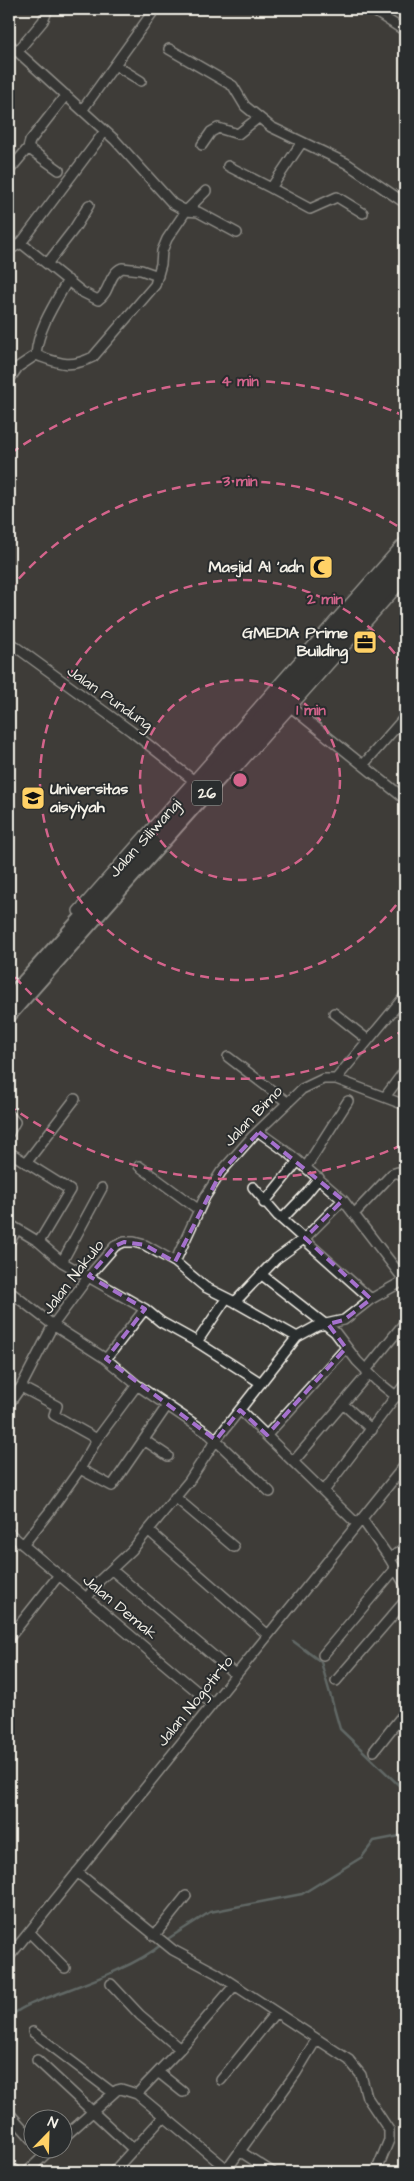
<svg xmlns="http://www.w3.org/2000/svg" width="414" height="2181" viewBox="0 0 414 2181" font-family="'Architects Daughter',sans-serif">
  <rect width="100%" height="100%" fill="#3e3d39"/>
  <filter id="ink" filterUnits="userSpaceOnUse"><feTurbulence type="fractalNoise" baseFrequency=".02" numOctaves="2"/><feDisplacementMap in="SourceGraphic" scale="10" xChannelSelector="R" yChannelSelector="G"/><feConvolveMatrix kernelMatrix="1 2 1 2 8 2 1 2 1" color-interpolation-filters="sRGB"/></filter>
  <g filter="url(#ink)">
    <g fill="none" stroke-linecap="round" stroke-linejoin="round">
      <!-- stream -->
      <path stroke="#8d9e9c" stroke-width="2.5" d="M293,1641L321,1662L340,1729L405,1791
        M166,1940L210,1912L302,1894L362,1857L374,1841L405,1835
        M9,2018C22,2005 40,2001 57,1994C89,1982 136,1966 162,1944"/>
      <!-- minor casing -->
      <g stroke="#f4f1e8" stroke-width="12">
        <path id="minor" d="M371,9L405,31
          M9,44L115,140L173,204L186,211L198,212L237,233
          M169,49L233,86L245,106L271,127L346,163L405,203
          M17,52L43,21L48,9
          M115,65L141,81
          M83,109L155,9
          M202,145L211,132L218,128L238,134L258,118
          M228,166L271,188L302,142
          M59,170L28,148L30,141L66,95
          M9,171L28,148
          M271,188L310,209L337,197L363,213
          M21,243L82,292L98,300C110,293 108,274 122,268L141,270L158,276
          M9,250L21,243L105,131
          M47,264L74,229L89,205
          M36,355C38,328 55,303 68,280
          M9,380L18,367L36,355C59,363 69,369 93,357L155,285L161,264L162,251L167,239L186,211L206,191
          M9,642L131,731L193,780
          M292,708L405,799
          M363,765L405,717
          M236,769L405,579
          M78,911L405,541
          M334,1013L368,1040
          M228,1057L287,1102
          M336,1079L405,996
          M385,1097L405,1070
          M9,1115L15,1122L9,1133
          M259,1132L291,1155L343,1200L405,1281
          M9,1152L70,1190L39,1242
          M26,1163L75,1099
          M139,1166L199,1210
          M306,1167L348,1101
          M253,1187L278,1216L371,1299
          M264,1203L298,1161
          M354,1214L392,1174L398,1172L405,1178
          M282,1219L306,1194L319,1178
          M9,1224L39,1242L62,1262L145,1309L161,1322L197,1342L261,1383
          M9,1243L17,1229
          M62,1262L102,1188
          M175,1262L205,1197L221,1172L252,1137L302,1089L323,1079H336L405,1105
          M262,1275L335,1332L357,1361L377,1381L397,1397
          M9,1291L53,1325L106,1359L137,1385L209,1434L270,1492
          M235,1302L276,1259L305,1238L343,1200
          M197,1342L226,1299
          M106,1359L145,1309
          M367,1369L405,1322
          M21,1387L57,1406L54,1415L97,1439
          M9,1404L21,1387L53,1325L89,1276L115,1246L124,1242H134L145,1245L175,1262L205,1287L235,1302L297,1337
          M343,1404L372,1430
          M240,1410L357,1524
          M267,1435L346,1348
          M144,1440L168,1456
          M294,1461L369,1373
          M80,1469L112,1486L167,1406
          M324,1491L405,1384
          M175,1497L234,1547
          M362,1519L390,1559L405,1585
          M148,1530L268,1635
          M9,1533L212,1704
          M23,1545L50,1511L80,1469L97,1439L137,1385
          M390,1559L405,1547
          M112,1570L236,1675
          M87,1598L99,1581L132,1550L189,1481L216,1440L297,1337L317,1326L344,1320L371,1299L405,1280
          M9,1638L59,1575
          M323,1655L396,1568
          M336,1681L405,1601
          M374,1751L405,1712
          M77,1872L173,1950L216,1973L349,2060L361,2075L367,2097L389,2130V2140L376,2172
          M29,1932L65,1968
          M154,1936L186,1896
          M9,1957L405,1465
          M111,1984L140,2015L180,2049
          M33,2032L113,2093
          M37,2060L134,2150
          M158,2072L183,2092
          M221,2080L275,2013
          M137,2094L227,2169
          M9,2113L32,2139
          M62,2139L117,2090L121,2089L137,2094L180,2049L234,1986
          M241,2152L272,2172
          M9,2165L17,2172
          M27,2172L52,2148
          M113,2172L164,2116
          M225,2172L296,2073L316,2040"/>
      </g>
      <!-- highway casing -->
      <g stroke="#f4f1e8" stroke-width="16">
        <path id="highway" d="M9,998L253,726L405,552
          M9,1016L405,569"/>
      </g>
      <!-- minor -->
      <use href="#minor" stroke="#2a2d2e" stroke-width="9"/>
      <!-- highway -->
      <use href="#highway" stroke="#2a2d2e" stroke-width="12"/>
    </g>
  </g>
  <!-- marked area -->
  <path d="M0 0H414V2181H0ZM259,1132L343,1200L305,1238L371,1299L344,1320L328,1324L346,1348L267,1435L240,1410L216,1440L106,1359L145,1309L89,1276L115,1246L124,1242L145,1245L175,1262L221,1172Z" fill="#3e3d39" fill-opacity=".55" fill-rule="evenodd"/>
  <path fill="none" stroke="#a571cd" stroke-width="4" stroke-dasharray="10 6" stroke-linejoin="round" d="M259,1132L343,1200L305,1238L371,1299L344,1320L328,1324L346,1348L267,1435L240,1410L216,1440L106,1359L145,1309L89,1276L115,1246L124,1242L145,1245L175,1262L221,1172Z"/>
  <!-- distance rings -->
  <circle cx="240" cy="780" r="100" fill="#d4648c" fill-opacity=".12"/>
  <g fill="none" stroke="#d4648c" stroke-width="2.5" stroke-dasharray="9 6">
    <circle cx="240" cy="780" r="100"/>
    <path d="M405 893A200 200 0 1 1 405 667"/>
    <path d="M405 1029A299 299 0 0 1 9 970M9 590A299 299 0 0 1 405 531"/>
    <path d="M402 1145A399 399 0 0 1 11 1107M11 453A399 399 0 0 1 402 415"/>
  </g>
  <!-- icons -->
  <defs>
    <g id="mosque-square" transform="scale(1.25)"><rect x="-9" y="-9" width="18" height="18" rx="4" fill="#ffd166" stroke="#2a2d2e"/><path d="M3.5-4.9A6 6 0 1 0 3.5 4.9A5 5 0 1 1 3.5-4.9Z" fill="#111"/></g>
    <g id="office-square" transform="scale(1.25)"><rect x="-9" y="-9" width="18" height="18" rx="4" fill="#ffd166" stroke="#2a2d2e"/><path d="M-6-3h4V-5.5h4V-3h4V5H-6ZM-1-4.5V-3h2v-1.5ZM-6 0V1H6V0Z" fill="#111"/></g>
    <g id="university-square" transform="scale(1.25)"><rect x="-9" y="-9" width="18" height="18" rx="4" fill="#ffd166" stroke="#2a2d2e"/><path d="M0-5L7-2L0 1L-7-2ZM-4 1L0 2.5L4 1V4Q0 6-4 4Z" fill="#111"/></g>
  </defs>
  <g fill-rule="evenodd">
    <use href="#mosque-square" x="321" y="567"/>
    <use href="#office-square" x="365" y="642"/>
    <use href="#university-square" x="33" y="798"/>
  </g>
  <g text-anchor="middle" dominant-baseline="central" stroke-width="4" stroke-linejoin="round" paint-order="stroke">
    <!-- shield labels -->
    <rect fill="#2a2d2e" stroke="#b7b6b0" stroke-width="1" x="192" y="780.5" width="30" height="25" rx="4"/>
    <g font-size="15" font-weight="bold" fill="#f4f1e8">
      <text x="207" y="793">26</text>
    </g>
    <!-- poi labels -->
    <g font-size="16" font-weight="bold" fill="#f4f1e8" stroke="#2a2d2e" text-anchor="end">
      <text x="304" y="567">Masjid Al 'adn</text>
      <text x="348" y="633">GMEDIA Prime<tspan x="348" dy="18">Building</tspan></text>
      <text x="50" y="789" text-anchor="start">Universitas<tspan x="50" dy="18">aisyiyah</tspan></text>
    </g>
    <!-- street labels -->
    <g font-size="16" fill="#f4f1e8" stroke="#2a2d2e">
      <text transform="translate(110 698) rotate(35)">Jalan Pundung</text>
      <text transform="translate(145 838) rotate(-48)">Jalan Siliwangi</text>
      <text transform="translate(253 1116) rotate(-46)">Jalan Bimo</text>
      <text transform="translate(73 1277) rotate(-52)">Jalan Nakulo</text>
      <text transform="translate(120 1607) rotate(40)">Jalan Demak</text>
      <text transform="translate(195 1701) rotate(-51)">Jalan Nogotirto</text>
    </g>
  </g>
  <circle cx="240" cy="780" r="8" fill="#d4648c" stroke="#2a2d2e" stroke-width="2.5"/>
  <g font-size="15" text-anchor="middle" font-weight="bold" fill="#d4648c" stroke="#2a2d2e" stroke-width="4" stroke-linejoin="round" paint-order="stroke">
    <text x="240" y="386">4 min</text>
    <text x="240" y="486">3 min</text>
    <text x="325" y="604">2 min</text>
    <text x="311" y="715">1 min</text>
  </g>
  <!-- margin -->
  <rect width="414" height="2181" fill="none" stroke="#2a2d2e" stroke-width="30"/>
  <rect x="15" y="15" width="384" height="2151" fill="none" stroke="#f4f1e8" stroke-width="2" filter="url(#ink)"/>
  <!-- north arrow -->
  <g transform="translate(48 2134) rotate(23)"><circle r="24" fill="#2a2d2e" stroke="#7b7b78"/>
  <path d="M0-4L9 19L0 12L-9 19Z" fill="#ffd166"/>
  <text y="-8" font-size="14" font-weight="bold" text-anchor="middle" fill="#f4f1e8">N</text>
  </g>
</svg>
